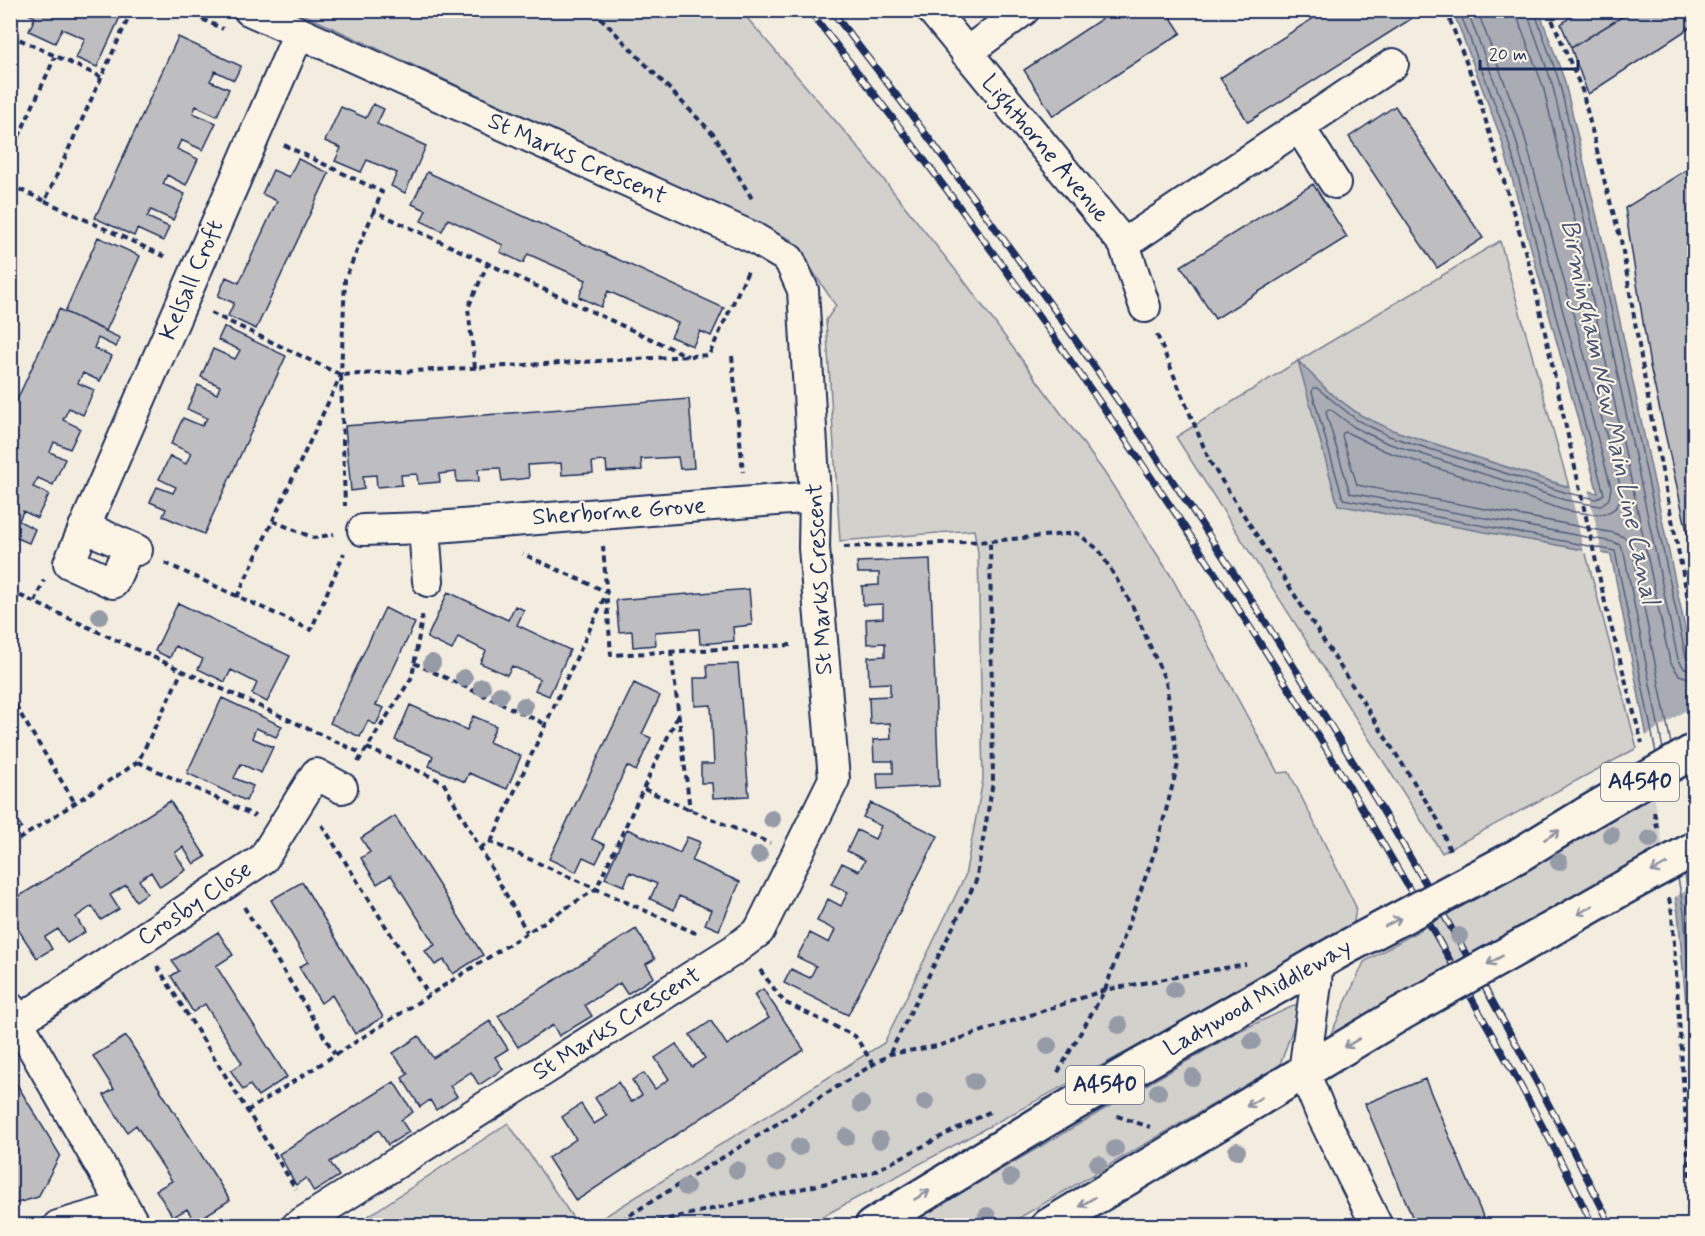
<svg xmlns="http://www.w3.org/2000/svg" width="1705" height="1236" viewBox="0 0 1705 1236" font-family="Mynerve,sans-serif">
  <rect width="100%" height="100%" fill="#f3ede0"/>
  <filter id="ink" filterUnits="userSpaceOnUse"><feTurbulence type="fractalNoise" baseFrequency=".0167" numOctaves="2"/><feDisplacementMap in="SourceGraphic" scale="12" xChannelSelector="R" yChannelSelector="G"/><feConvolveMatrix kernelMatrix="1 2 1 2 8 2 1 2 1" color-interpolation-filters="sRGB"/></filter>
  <g filter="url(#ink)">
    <!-- green -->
    <path fill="#d3d1cc" stroke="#778095" stroke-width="1.5" d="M296,11H741L857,146L965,282L1104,472L1171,576L1278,773L1289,772L1356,907L1353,929L807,1225H591L884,1043L965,876L983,780L978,552L974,530L840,541L826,320L836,306L792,240Z
      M1500,241L1569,487L1392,430L1360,415L1329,392L1299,362L1338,505L1585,550L1637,748L1442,853L1176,437L1298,361Z
      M1694,773V836L1401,1001L1330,1036L1364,962Z
      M1302,1002L1280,1065L1007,1225L904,1226L1237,1032Z
      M508,1123L578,1225H355Z"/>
    <!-- water -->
    <path fill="#a9acb3" stroke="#707a91" stroke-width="1.5" d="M1453,11H1539L1564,79L1605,251L1694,670V1160L1689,1038L1678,912L1647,737L1611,555L1338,505L1298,361L1329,392L1360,415L1392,430L1568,487L1598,493L1501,138Z"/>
    <!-- pier -->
    <path fill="#f3ede0" d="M1569,484L1588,488L1603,557L1584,553Z
      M1694,705V886L1672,899L1644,737Z"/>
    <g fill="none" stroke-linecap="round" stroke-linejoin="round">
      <!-- shore -->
      <path stroke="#546180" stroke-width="1.5" d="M1459,10L1507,136L1604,494L1596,499L1567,493L1389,436L1357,420L1317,388H1313L1312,392L1343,499L1615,551L1656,753
        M1467,10L1514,133L1611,487L1609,499L1600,506L1565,500L1387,443L1354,427L1330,409L1327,410L1326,413L1350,493L1613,542L1620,545L1624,553L1663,749
        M1477,10L1523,131L1620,485C1626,524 1587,514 1564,510L1385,451L1346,432L1343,433L1342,436L1357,485L1614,533L1626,538L1633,552L1671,744
        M1517,10L1518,19L1543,86L1583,255L1670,662L1679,675L1694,680
        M1526,10L1552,83L1592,253L1678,659L1684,668L1694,671
        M1534,10L1559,81L1599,252L1686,657L1689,662L1694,663
        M1685,875L1691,911L1694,951
        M1678,878L1684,912L1694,1037"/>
    </g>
    <!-- building -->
    <path fill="#bebec0" stroke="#1b2f5e" stroke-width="1.5" d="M20,10H106L120,17L97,67L76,58L85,39L62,29L55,43L29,31L35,17Z
      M1115,10H1166L1181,33L1053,116L1024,70Z
      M1326,10H1405L1411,19L1248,122L1220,78Z
      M1580,10H1633L1571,48L1561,24Z
      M1633,10H1694V25L1588,94L1571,48Z
      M178,37L241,66L234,80L215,71L210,81L229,89L217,116L196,106L193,113L216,123L203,150L181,140L177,149L198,159L186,185L167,175L163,184L185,194L173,220L151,210L147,217L169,227L163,241L137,229L134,236L95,218Z
      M373,104L384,109L377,124L426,146L405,193L391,186L397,173L367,160L361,172L335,161L341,148L325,141L341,107L366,118Z
      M1395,106L1483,238L1437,268L1349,137Z
      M298,159L329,173L256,329L228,316L234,303L218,296L226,277L239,283L277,201L262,194L273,170L289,177Z
      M1694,165V563L1650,366L1625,208Z
      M427,172L724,308L711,336L700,331L693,346L671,337L678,323L608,291L601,307L579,297L586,280L528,254L523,263L500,252L503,245L448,219L442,231L421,221L426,210L412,204Z
      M1313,184L1347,237L1215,319L1181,266Z
      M98,237L140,256L106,331L65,312Z
      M59,309L120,338L116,347L98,338L94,348L112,356L100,381L83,373L78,383L94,390L83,415L69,408L63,420L80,428L70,449L54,442L50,452L65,459L53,485L38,478L33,487L49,494L37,518L23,511L19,521L35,529L29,543L10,535V415Z
      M224,327L286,356L204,534L163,516L166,509L150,502L157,487L173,493L176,487L159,479L170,456L186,464L191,453L171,444L183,418L202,426L207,418L187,409L198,385L217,394L220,386L201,377L213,349L235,359L240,350L218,340Z
      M689,399L694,468L680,469L678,457L641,459L642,470L607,472L606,461L592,462L593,473L562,475L561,463L528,465L529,478L502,481L500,468L478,469L479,481L457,482L456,472L439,474L440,482L418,484L417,474L401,475L402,485L377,487L376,475L363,476L364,489L351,491L345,426Z
      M930,559L939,786L878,789L877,773H893V761H874L873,740L891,739L890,723L870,724L869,697L890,696V683L869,684L868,657L885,656V643L867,644L866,619L883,618V604L863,605L862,586L879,585V573H858L857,562Z
      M749,589L752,625L733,627L734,641L700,644L699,629L655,632L656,645L633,647L632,631L619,632L616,600Z
      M448,592L508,620L515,606L524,610L517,625L570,650L549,696L535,690L540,679L512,666L507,675L480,663L486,651L458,637L452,650L427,638Z
      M178,603L290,656L267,702L252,694L257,683L231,670L225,682L198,669L203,659L175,646L170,658L155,651Z
      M385,608L415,623L376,705L384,708L376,725L368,721L360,737L330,723Z
      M738,664L749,796L713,798L712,783H701V764H714L711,705L695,706L694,678H708L707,665Z
      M634,683L660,696L642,734L651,738L636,771L627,766L592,839L605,845L596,863L583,857L576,872L549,859Z
      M222,698L282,726L276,737L256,728L252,738L273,747L261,773L241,764L234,778L253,786L246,801L187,773Z
      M410,705L467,730L473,716L496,726L489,742L521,756L507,789L469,773L465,782L429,766L433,756L395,740Z
      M170,801L206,857L194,864L183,847L175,853L186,870L160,887L151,872L139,880L147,893L136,901L126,885L110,895L119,909L101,920L92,906L76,917L85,932L67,943L58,929L45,937L52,949L37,958L10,917V902Z
      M871,803L938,836L848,1015L784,983L791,969L810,978L816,966L797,957L810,933L829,943L835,930L817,921L828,899L841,906L848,892L831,884L842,863L859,871L865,860L847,851L857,830L875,839L881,826L863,817Z
      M10,809L22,828L10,835Z
      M395,816L483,955L453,974L444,960L435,965L425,951L435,945L391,875L377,884L361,858L370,852L361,838Z
      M627,829L680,853L687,837L700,842L692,861L740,882L719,930L705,924L711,910L679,896L674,910L650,899L657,884L630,872L624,886L605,878Z
      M302,882L383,1017L355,1034L332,995L321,1003L299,967L308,962L271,900Z
      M636,929L655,959L646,964L654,977L627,994L620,983L585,1005L592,1016L559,1036L553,1025L518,1047L498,1016Z
      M218,932L233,955L216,966L287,1077L258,1096L250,1085L243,1090L231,1071L242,1063L205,1004L193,1012L171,976L179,971L172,961Z
      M763,989L804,1050L576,1201L548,1158L576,1139L562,1117L581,1104L594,1124L607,1116L595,1098L618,1082L631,1102L642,1095L632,1080L644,1073L655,1089L669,1079L655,1058L676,1044L692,1067L705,1058L690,1035L711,1021L727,1045L769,1018L754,995Z
      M490,1021L508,1049L495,1057L503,1069L479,1085L471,1072L450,1086L457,1096L436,1110L430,1100L420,1107L402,1078L408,1074L393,1053L419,1036L433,1058Z
      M126,1036L230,1200L195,1222L187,1209L173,1217L156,1190L172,1181L136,1125L127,1132L104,1095L114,1089L93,1056Z
      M10,1073L60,1155L38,1197L10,1205Z
      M1425,1079L1487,1226H1416L1365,1104Z
      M394,1082L413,1112L401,1120L409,1132L388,1145L379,1130L330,1162L339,1176L314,1192L306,1178L296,1185L279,1154Z"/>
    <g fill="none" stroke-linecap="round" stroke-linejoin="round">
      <!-- minor casing -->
      <g stroke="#1b2f5e" stroke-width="34">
        <path id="minor" d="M249,10L754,238L789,259L803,290L815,497L814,548L834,779L759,931L734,950L297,1226
          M932,10L1124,244L1145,307
          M966,53L1024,10
          M1299,127L1335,183
          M1124,244L1393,64
          M84,527L137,550
          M424,528L428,581
          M363,530L424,528L815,497
          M129,547L113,583L69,563L299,33
          M1317,963L1316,984L1304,1072L1321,1113L1377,1226
          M10,1008L135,1226
          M19,1021L263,859L316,774L342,788
          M58,1226L123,1207"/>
      </g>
      <!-- trunk casing -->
      <g stroke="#1b2f5e" stroke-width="38">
        <path id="trunk" d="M1519,855L1586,814
          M1546,932L1623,888
          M872,1226L1044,1121L1341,950
          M1048,1226L1400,1014"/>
      </g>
      <!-- path -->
      <path stroke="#1b2f5e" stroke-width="4" stroke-dasharray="6 4.5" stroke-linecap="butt" d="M183,10L223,29
        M593,10L714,135L754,202
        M1446,10L1475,85L1532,274L1606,607L1642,743
        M1548,10L1582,90L1606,187L1621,240L1651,416L1694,628
        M10,35L101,77
        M284,145L382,192L374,211L688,356
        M10,156L55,57
        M10,185L45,201L132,10
        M45,201L168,258
        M211,313L341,375L709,355L748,271
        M1157,335L1210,462L1438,820L1450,851L1453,850
        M732,356L743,472
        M475,368L468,308L488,263
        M341,376L345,506
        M273,521L314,538L334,534
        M603,546L611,655L791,645
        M844,547L990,541L1077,533L1099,550L1132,605L1166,682L1178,764L1157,845L1105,990L1057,1074
        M165,563L311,630L344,553
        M10,591L363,754
        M237,597L341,375L345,279L374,211
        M35,602L44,580
        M671,651L690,810
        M414,663L545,724
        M10,697L75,803
        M367,748L443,782L527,932
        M138,762L255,816
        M358,762L412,677L423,612
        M644,789L690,810L770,843
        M1654,812L1658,832
        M322,825L429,995
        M491,842L607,592L523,554
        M10,845L138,762L182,671
        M480,848L491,842L700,935
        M1669,898L1672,913L1689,1170L1694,1205
        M244,907L335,1054
        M157,966L296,1189
        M760,970L784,1002L855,1036L873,1064
        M890,1053L976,881L993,782L990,541
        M247,1111L596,889L678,715
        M1117,1116L1150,1127
        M612,1226L890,1054L938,1046L1105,990L1246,964
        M637,1226L871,1173L991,1111"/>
      <!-- minor -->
      <use href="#minor" stroke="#fcf5e5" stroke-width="30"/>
      <!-- trunk -->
      <use href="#trunk" stroke="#fcf5e5" stroke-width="33"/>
      <!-- rail casing -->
      <g stroke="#1b2f5e" stroke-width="7">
        <path id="rail" d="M809,10C1037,300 1248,604 1430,925C1486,1024 1544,1123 1593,1226
          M831,10C1059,303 1269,609 1453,931C1508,1028 1562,1126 1611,1226"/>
      </g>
      <!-- rail -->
      <use href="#rail" stroke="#fcf5e5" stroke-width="4.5" stroke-dasharray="14" stroke-linecap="butt"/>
      <!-- trunk-bridge casing -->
      <g stroke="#1b2f5e" stroke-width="38" stroke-linecap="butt">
        <path id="trunk-bridge" d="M1586,814L1694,751
          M1623,888L1694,849
          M1341,950L1519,855
          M1400,1014L1546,932"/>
      </g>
      <!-- trunk-bridge -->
      <use href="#trunk-bridge" stroke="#fcf5e5" stroke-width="33"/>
    </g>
    <!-- trees -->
    <g fill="#969ba8">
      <circle cx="100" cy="616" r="9"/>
      <circle cx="432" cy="663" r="9"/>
      <circle cx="464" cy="678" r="9"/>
      <circle cx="482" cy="687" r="9"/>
      <circle cx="500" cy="695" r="9"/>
      <circle cx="524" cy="706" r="9"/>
      <circle cx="772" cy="819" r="9"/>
      <circle cx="1611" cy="835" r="9"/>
      <circle cx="1650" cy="839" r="9"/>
      <circle cx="759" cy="855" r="9"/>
      <circle cx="1559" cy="862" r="9"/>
      <circle cx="1459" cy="936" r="9"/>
      <circle cx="1174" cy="990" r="9"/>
      <circle cx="1119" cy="1025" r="9"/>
      <circle cx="1252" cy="1041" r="9"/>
      <circle cx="1048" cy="1046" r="9"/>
      <circle cx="1192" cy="1077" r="9"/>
      <circle cx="974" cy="1081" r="9"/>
      <circle cx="1158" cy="1092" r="9"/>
      <circle cx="925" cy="1102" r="9"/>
      <circle cx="861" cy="1104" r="9"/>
      <circle cx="846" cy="1137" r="9"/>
      <circle cx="880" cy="1140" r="9"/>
      <circle cx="799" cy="1147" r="9"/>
      <circle cx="1115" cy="1149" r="9"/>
      <circle cx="1237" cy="1151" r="9"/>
      <circle cx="776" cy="1163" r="9"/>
      <circle cx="1098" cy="1164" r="9"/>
      <circle cx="737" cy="1170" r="9"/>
      <circle cx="1010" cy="1177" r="9"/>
      <circle cx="686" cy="1187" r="9"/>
      <circle cx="987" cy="1216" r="9"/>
    </g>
    <!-- one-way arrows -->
    <defs><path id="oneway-shaft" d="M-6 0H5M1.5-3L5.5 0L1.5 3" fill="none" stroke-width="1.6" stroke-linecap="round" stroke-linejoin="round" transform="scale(1.5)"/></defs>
    <g stroke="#8c92a2">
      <use href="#oneway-shaft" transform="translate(1552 835) rotate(-31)"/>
      <use href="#oneway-shaft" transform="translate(1659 868) rotate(152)"/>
      <use href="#oneway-shaft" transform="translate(1585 910) rotate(150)"/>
      <use href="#oneway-shaft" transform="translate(1393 922) rotate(-28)"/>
      <use href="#oneway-shaft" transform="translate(1495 960) rotate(151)"/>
      <use href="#oneway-shaft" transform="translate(1352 1043) rotate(149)"/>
      <use href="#oneway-shaft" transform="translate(1254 1102) rotate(149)"/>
      <use href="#oneway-shaft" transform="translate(922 1195) rotate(-31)"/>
      <use href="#oneway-shaft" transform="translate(1087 1202) rotate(149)"/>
    </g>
  </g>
  <g text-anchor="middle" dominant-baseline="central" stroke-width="4.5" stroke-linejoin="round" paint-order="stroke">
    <!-- shield labels -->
    <g fill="#fcf5e5" stroke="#5e6a86" stroke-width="1.5">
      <rect x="1601" y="763" width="78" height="38" rx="4.5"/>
      <rect x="1066" y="1066" width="78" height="38" rx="4.5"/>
    </g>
    <g font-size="22" font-weight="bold" fill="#1b2f5e">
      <text x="1640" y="782">A4540</text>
      <text x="1105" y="1085">A4540</text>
    </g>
    <!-- street labels -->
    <g font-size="24" fill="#1b2f5e" stroke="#fcf5e5">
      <text transform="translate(1045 149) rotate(50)">Lighthorne Avenue</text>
      <text transform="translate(577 159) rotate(24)">St Marks Crescent</text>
      <text transform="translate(192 280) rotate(-67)">Kelsall Croft</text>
      <text transform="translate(619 512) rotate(-4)">Sherborne Grove</text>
      <text transform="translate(820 579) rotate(-93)">St Marks Crescent</text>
      <text transform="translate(195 904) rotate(-34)">Crosby Close</text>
      <text transform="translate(1258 998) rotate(-30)">Ladywood Middleway</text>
      <text transform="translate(617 1024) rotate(-32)">St Marks Crescent</text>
    </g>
    <!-- water labels -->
    <g font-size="26" font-style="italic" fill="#465478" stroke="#fcf5e5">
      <text transform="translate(1609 412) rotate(78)">Birmingham New Main Line Canal</text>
    </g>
  </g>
  <!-- margin -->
  <rect width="1705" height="1236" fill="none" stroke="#fcf5e5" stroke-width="36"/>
  <rect x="18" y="18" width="1669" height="1200" fill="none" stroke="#1b2f5e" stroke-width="2" filter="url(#ink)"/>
  <!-- scale -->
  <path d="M1480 60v9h98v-9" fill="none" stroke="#1b2f5e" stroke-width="3"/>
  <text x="1489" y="60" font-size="18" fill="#1b2f5e" stroke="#fcf5e5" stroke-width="4.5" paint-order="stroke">20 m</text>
</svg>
